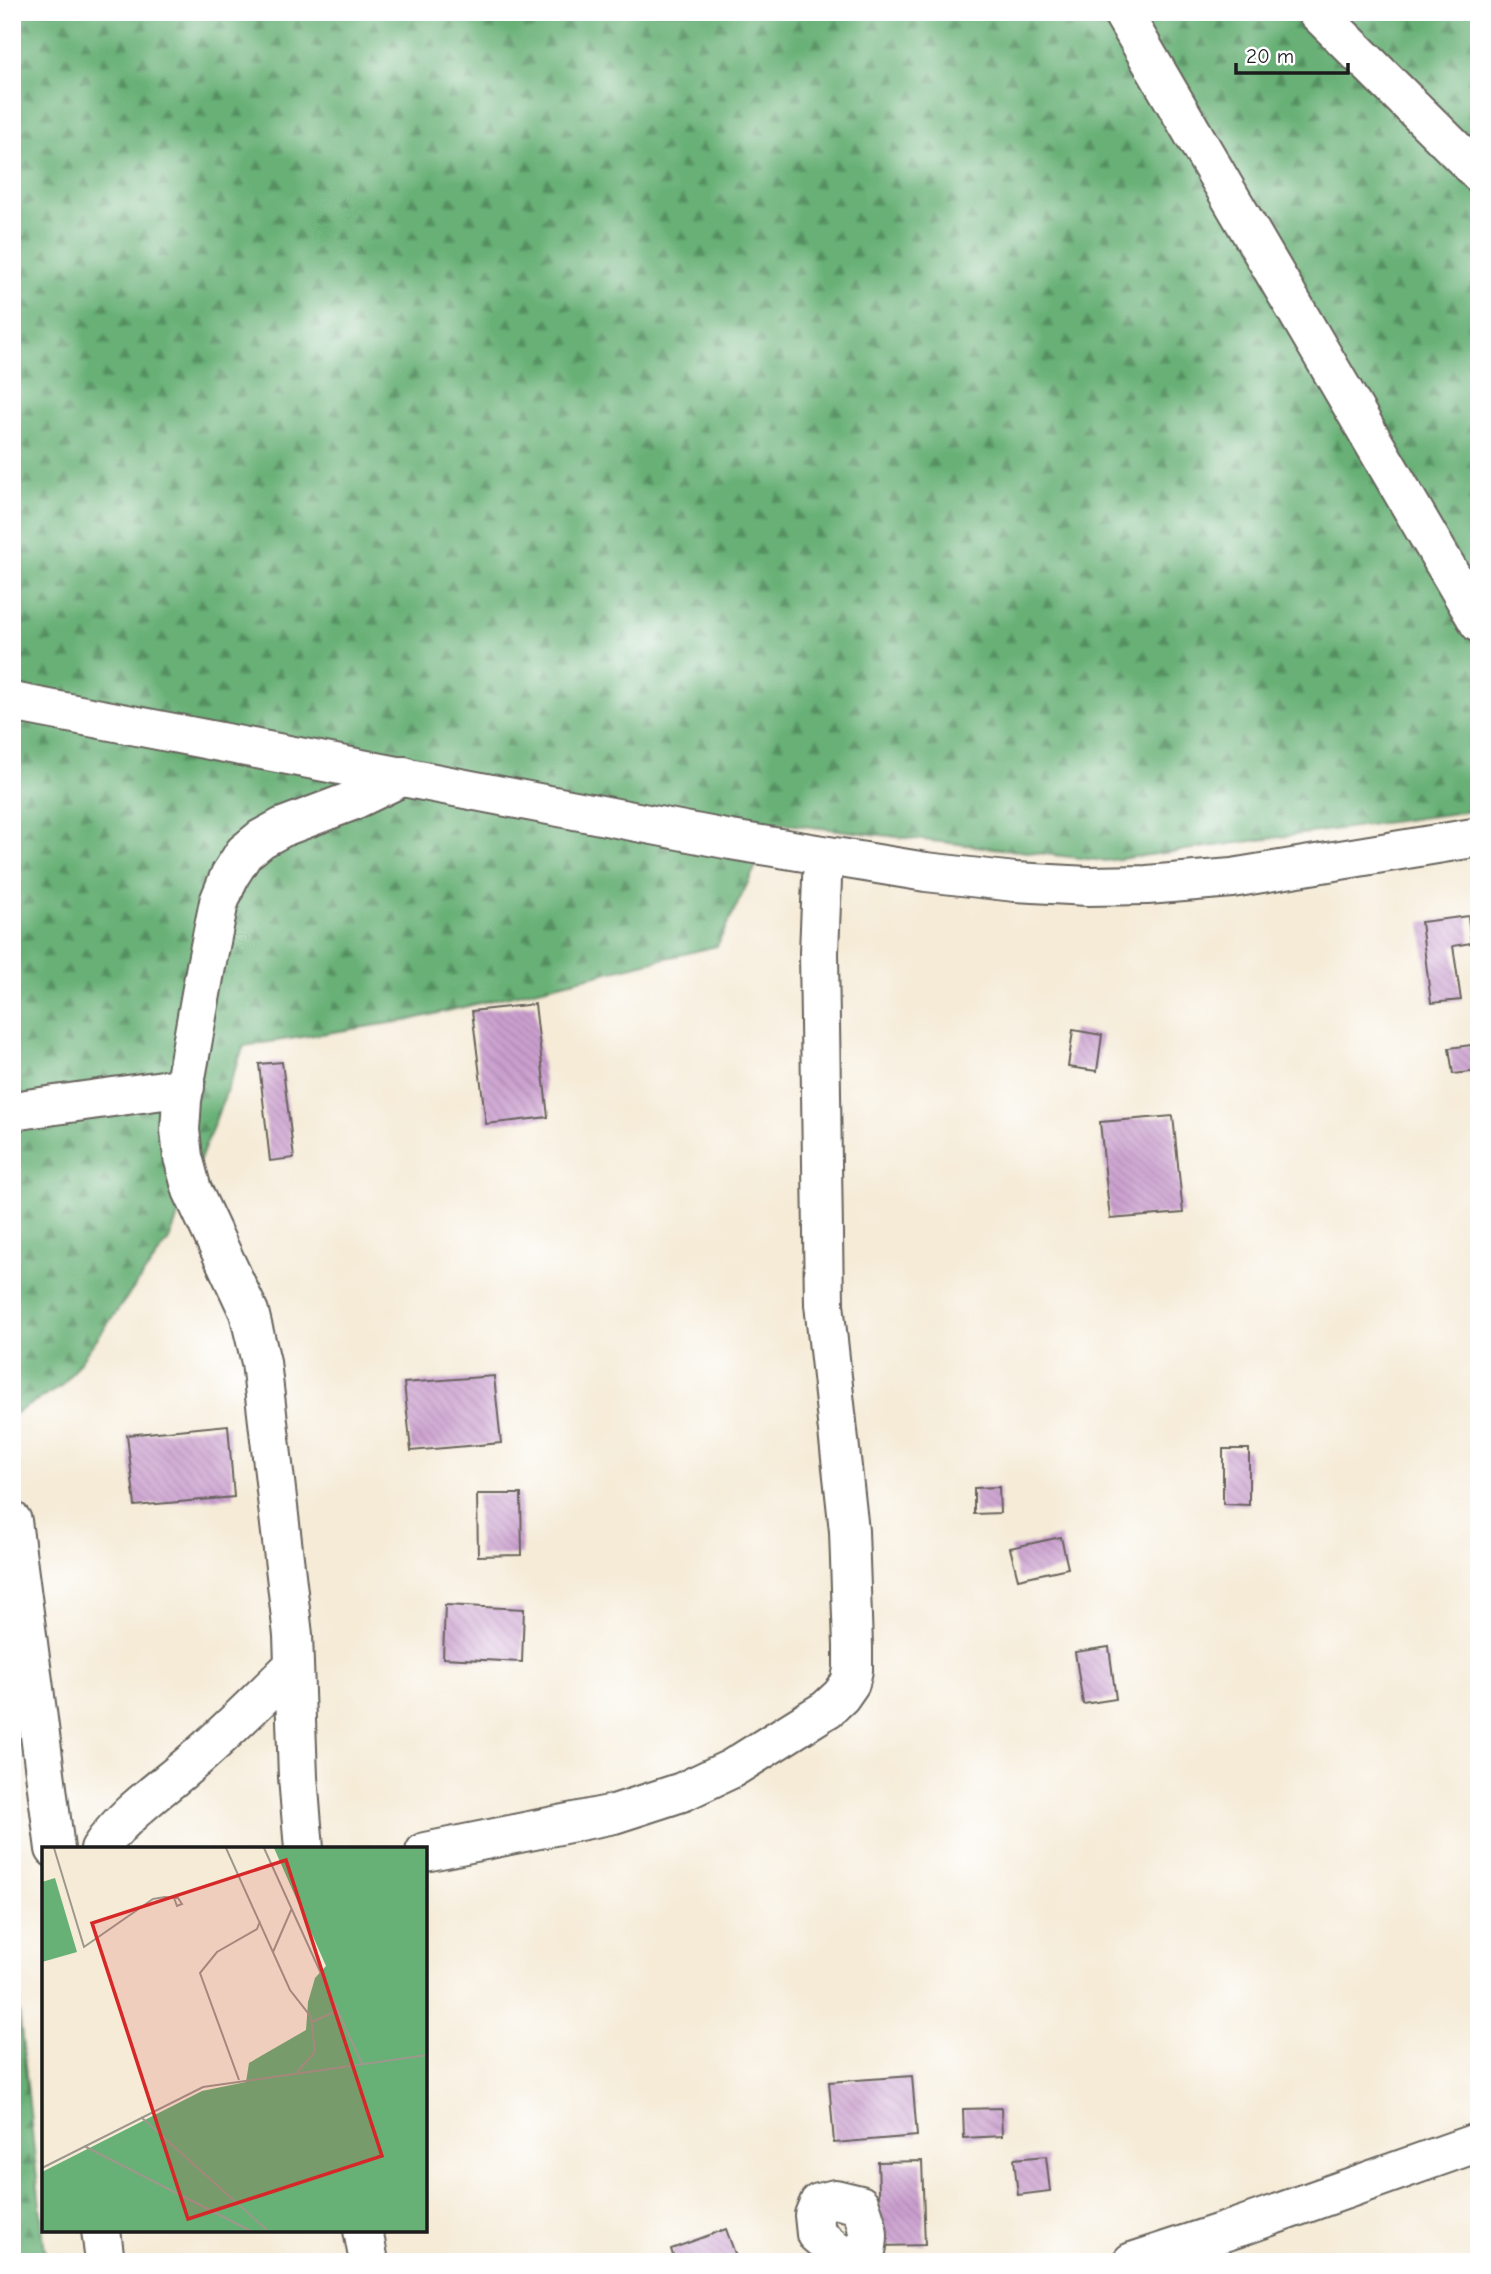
<svg xmlns="http://www.w3.org/2000/svg" width="1491" height="2274" viewBox="0 0 1491 2274" font-family="'Comic Neue',sans-serif">
  <defs>
    <pattern id="forest-firs" width="22" height="20" patternUnits="userSpaceOnUse" patternTransform="scale(1.75)"><rect width="22" height="20" fill="#67b076"/><path d="M5 1l3.5 6h-7zM16 11l3.5 6h-7z" fill="#548e60"/></pattern>
    <pattern id="building-back-hatch" width="6" height="6" patternUnits="userSpaceOnUse" patternTransform="scale(1.75)"><rect width="6" height="6" fill="#ca9fce"/><path d="M-1 5l2 2M0 0l6 6M5-1l2 2" fill="none" stroke="#ad88b0"/></pattern>
  </defs>
  <rect width="100%" height="100%" fill="#fff"/>
  <filter id="ink" filterUnits="userSpaceOnUse"><feTurbulence type="fractalNoise" baseFrequency=".0143" numOctaves="2"/><feDisplacementMap in="SourceGraphic" scale="14" xChannelSelector="R" yChannelSelector="G"/><feConvolveMatrix kernelMatrix="1 2 1 2 8 2 1 2 1" color-interpolation-filters="sRGB"/></filter>
  <filter id="wash" filterUnits="userSpaceOnUse"><feTurbulence type="fractalNoise" baseFrequency=".00686" numOctaves="4" result="noise"/><feDisplacementMap in="SourceGraphic" scale="28" xChannelSelector="R" yChannelSelector="G"/><feGaussianBlur stdDeviation="1.57" result="paint"/><feColorMatrix in="noise" values="0 0 0 0 0 0 0 0 0 0 0 0 0 0 0 0 0 1.4 0 .05"/><feComposite in="paint" operator="in"/></filter>
  <g filter="url(#wash)">
    <rect width="100%" height="100%" fill="#f5ebd7"/>
    <!-- forest -->
    <path fill="url(#forest-firs)" stroke="#426649" stroke-width="2" d="M12,12H1479V810L1105,861L777,823L717,946L410,1020L244,1046L169,1240L62,1386L12,1415Z
      M12,1945L46,2262H12Z"/>
    <g id="blocks">
      <!-- building -->
      <path fill="url(#building-back-hatch)" d="M1468,916L1471,943L1453,946L1461,1000L1431,1003L1421,922Z
        M535,1004L548,1117L486,1124L472,1011Z
        M1073,1030L1102,1035L1097,1071L1068,1067Z
        M1479,1044V1071L1453,1074L1449,1048Z
        M282,1062L294,1158L270,1161L259,1064Z
        M1173,1116L1183,1213L1110,1219L1100,1122Z
        M494,1376L501,1443L411,1451L404,1383Z
        M228,1425L234,1497L135,1506L127,1435Z
        M1223,1449H1249V1505L1223,1504Z
        M999,1487L1000,1513L974,1514V1488Z
        M477,1494H521L522,1555L478,1556Z
        M1061,1537L1068,1568L1018,1579L1010,1548Z
        M445,1605L524,1609L522,1662L443,1658Z
        M1109,1647L1116,1699L1083,1704L1075,1652Z
        M912,2076L917,2136L834,2143L829,2082Z
        M1001,2108L1002,2136L964,2138L963,2109Z
        M1046,2156L1050,2191L1018,2195L1014,2159Z
        M922,2161L925,2245L881,2246L878,2162Z
        M726,2229L738,2262H675L671,2249Z"/>
    </g>
  </g>
  <g filter="url(#ink)">
    <use href="#blocks" fill-opacity="0" stroke="#68645d" stroke-width="2"/>
    <g fill="none" stroke-linecap="round" stroke-linejoin="round">
      <!-- minor casing -->
      <g stroke="#68645d" stroke-width="42">
        <path id="minor" d="M1122,12L1479,623
          M1317,12L1479,173
          M12,702L731,840L926,872L1015,882L1088,886L1147,885L1232,878L1479,837
          M12,1111L185,1087
          M12,1521L55,1849
          M100,1849C123,1814 160,1790 191,1763C227,1732 260,1699 294,1665
          M304,1849L298,1777L293,1635L261,1362L249,1312L192,1190L183,1157L180,1130L182,1100L206,966L219,902L230,875L244,853L261,839L283,827L352,801L404,776
          M425,1852L614,1814L682,1792L731,1769L827,1709L841,1696L850,1683L853,1670V1646L849,1531L824,1304L819,952L823,855
          M101,2230L105,2262
          M363,2230L369,2262
          M862,2262L837,2252L816,2234L814,2215L819,2203L835,2199L860,2205C869,2229 871,2237 863,2262
          M1132,2262L1239,2227L1479,2142"/>
      </g>
      <!-- minor -->
      <use href="#minor" stroke="#fff" stroke-width="38"/>
    </g>
  </g>
  <!-- overview -->
  <g transform="translate(42 1847)">
    <rect width="385" height="385" fill="#f5ebd7"/>
    <path d="M232,1H385V384H0V325L160,244L204,235L207,216L264,183L266,155L273,131L284,119ZM13,31L35,105L0,115V35Z" fill="#67b076"/>
    <path fill="none" stroke="#9e988c" stroke-width="2" d="M12,1L42,100L111,52L123,50L136,51L140,57L135,59L132,51M184,1L248,143L269,170L273,205L255,225M222,1L320,217M231,105L250,61M270,175L297,163M197,233L158,126L175,105L215,82L218,74M99,270L226,384M42,299L209,384M0,321L161,240L385,208"/>
    <path fill="#d62828" fill-opacity="0.15" stroke="#d62828" stroke-width="3.5" d="M244,13L340,309L146,372L50,76Z"/>
    <rect width="385" height="385" fill="none" stroke="#1c1c1c" stroke-width="3.5"/>
  </g>
  <!-- margin -->
  <rect width="1491" height="2274" fill="none" stroke="#fff" stroke-width="42"/>
  <!-- scale -->
  <path d="M1236 63v10h112v-10" fill="none" stroke="#1c1c1c" stroke-width="3.5"/>
  <text x="1246" y="63" font-size="21" fill="#1c1c1c" stroke="#ffffff" stroke-width="5" paint-order="stroke">20 m</text>
</svg>
